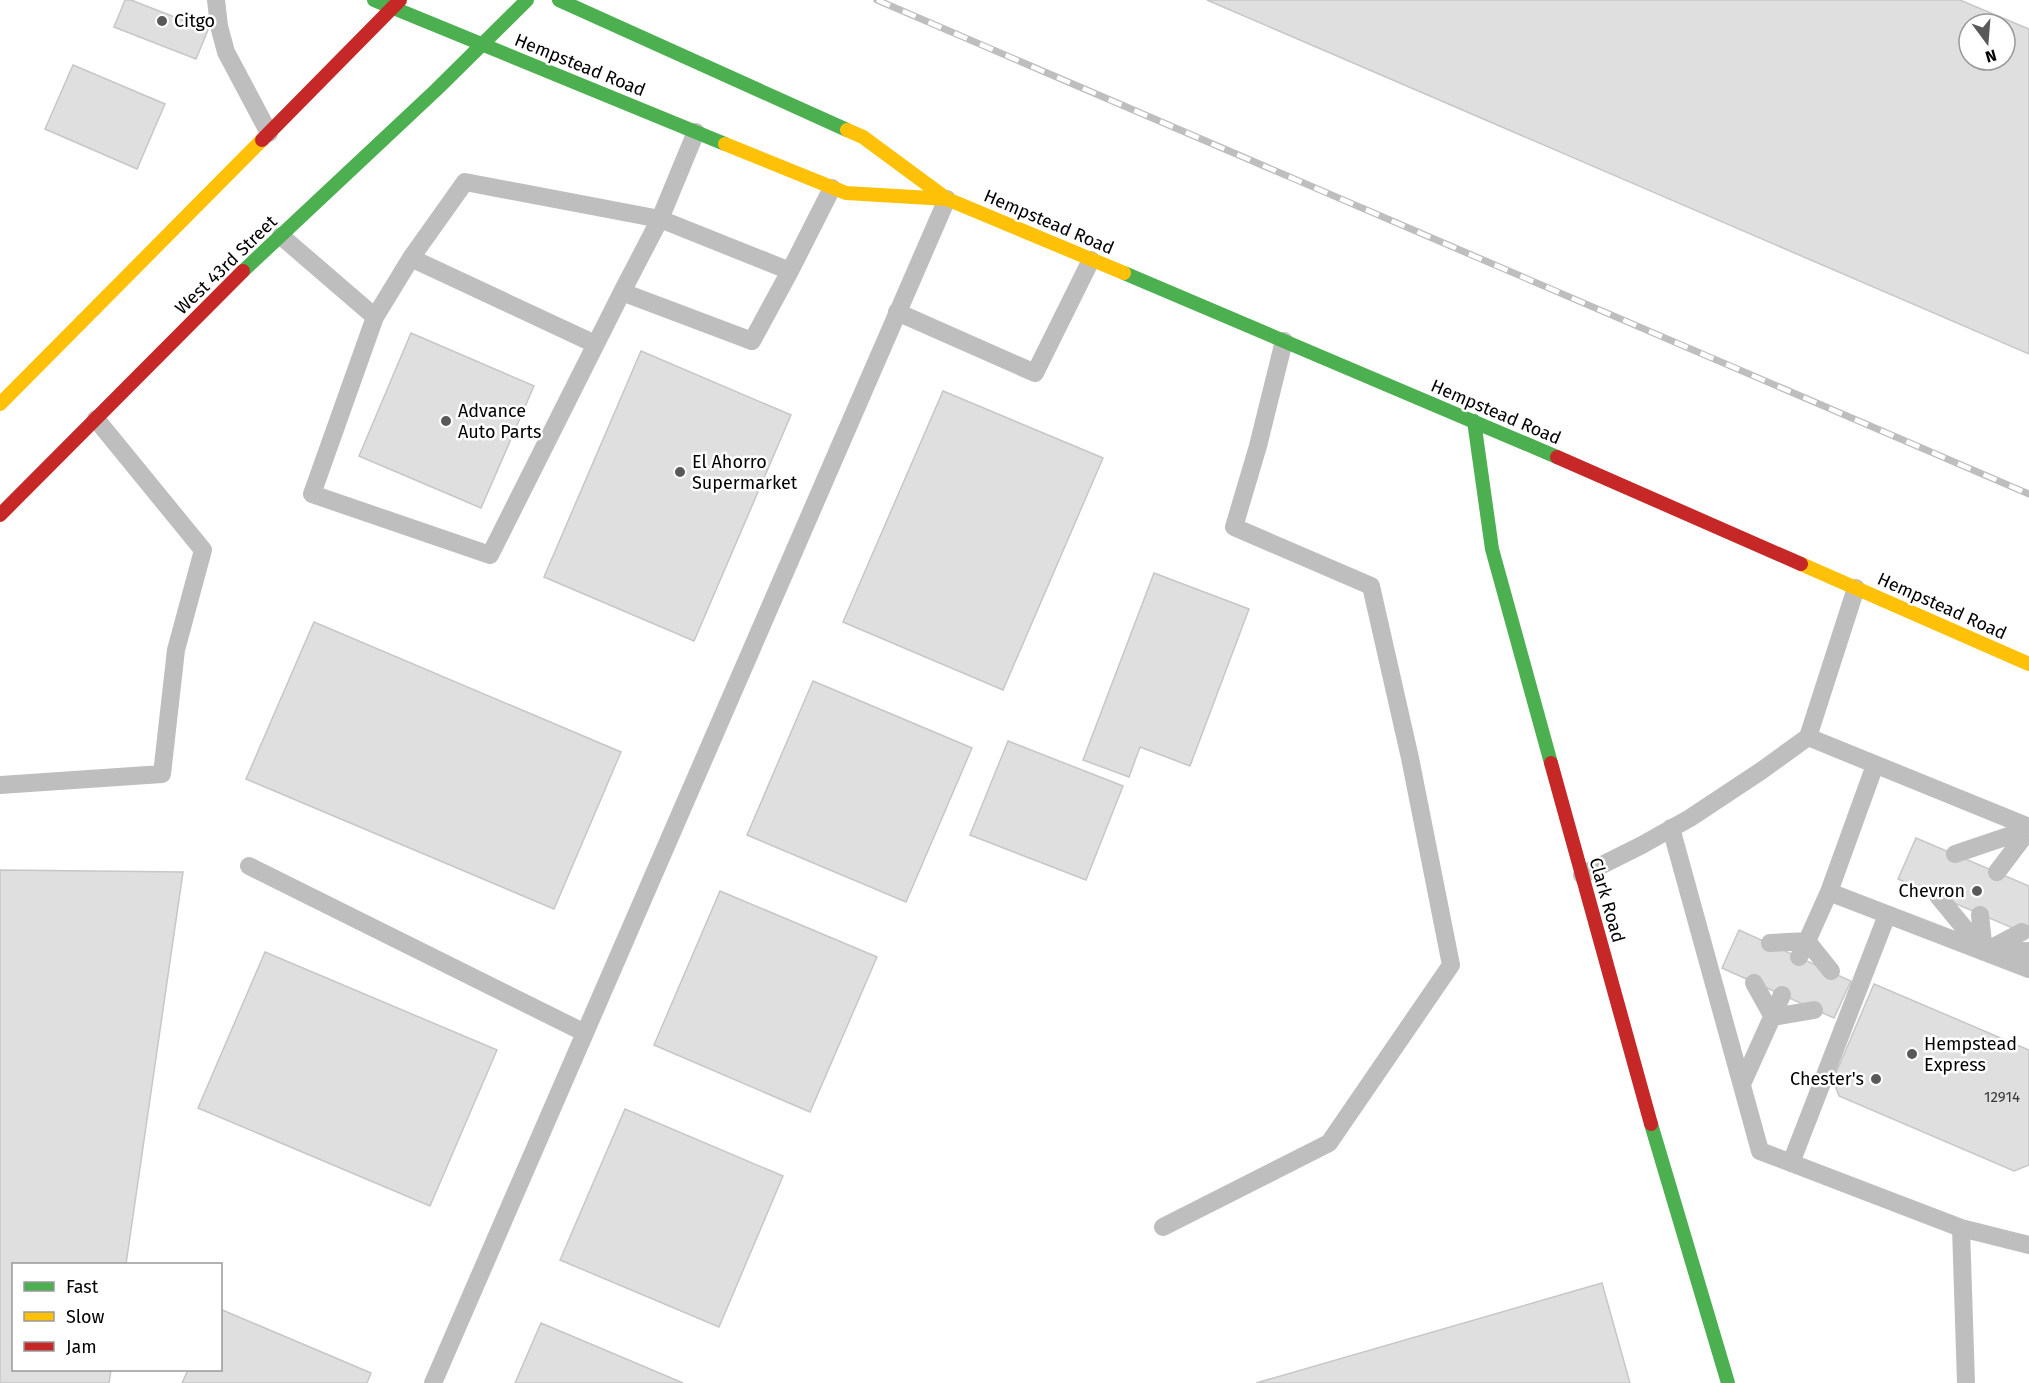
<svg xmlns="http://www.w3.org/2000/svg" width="2029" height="1383" viewBox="0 0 2029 1383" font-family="'Fira Sans',sans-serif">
  <rect width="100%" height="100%" fill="#fff"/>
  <!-- building -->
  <path fill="#dfdfdf" stroke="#c7c7c7" stroke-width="1.5" fill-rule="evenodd" d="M125,0H131L208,30L196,59L114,27Z
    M1207,0H1960L2029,29V354ZM1969,24H2005V60H1969Z
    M73,65L165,104L137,169L45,129Z
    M411,333L534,386L481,508L359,456Z
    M641,351L791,415L694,641L544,577Z
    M943,391L1103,458L1003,690L843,622Z
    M1154,573L1249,609L1190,766L1140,747L1129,777L1083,760Z
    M314,622L621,752L554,909L246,779Z
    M813,681L972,748L906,902L747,835Z
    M1008,741L1123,786L1086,880L970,835Z
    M1916,838L2029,886V935L1898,879Z
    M0,870L183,872L126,1264H14V1370H111L109,1383H0Z
    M720,891L877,957L810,1112L654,1045Z
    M1739,930L1851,981L1834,1018L1722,968Z
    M265,952L497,1050L430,1206L198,1108Z
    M1874,984L2029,1050V1165L2014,1171L1839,1096L1833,1080Z
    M625,1109L783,1176L719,1327L560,1260Z
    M1602,1283L1630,1383H1256Z
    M220,1309L371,1373L367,1383H182L188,1370H220Z
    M541,1323L683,1383H515Z"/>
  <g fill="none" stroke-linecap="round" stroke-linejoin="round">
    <!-- lane -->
    <path stroke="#bebebe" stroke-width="18" d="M216,0L219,26L226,52L269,133
      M696,132L660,219L790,271L832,188
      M281,236L375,317L312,494L490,555L622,292L752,341L790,271
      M411,258L595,344
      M897,312L1035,373L1091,260
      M375,317L411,258L465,182L660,219L622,292
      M1808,737L2029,827
      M0,785L162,774L176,650L203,550L96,419
      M1671,828L1760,1151L1961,1228L2029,1245
      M1955,854L2029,829
      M249,866L585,1033
      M1997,872L2029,830
      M1582,875L1642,845L1690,818L1761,771L1808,737L1856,588
      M1829,892L1875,765
      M1938,896L1984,952L2029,951
      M1980,915L1984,952L2022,932
      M1770,943L1807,941L1799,957
      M1831,971L1807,941L1829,892L2029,969
      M1754,983L1773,1017
      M1773,1017L1814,1010
      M1742,1084L1782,995
      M1791,1163L1887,915
      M1163,1227L1329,1143L1451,965L1410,758L1371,586L1234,527L1258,446L1284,341
      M1961,1228L1966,1383
      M433,1383L947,199"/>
    <!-- fast -->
    <path stroke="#4caf50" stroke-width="14" d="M374,0L725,144
      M559,0L847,130
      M243,271L436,90L527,0
      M1124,273L1557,457
      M1474,421L1492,549L1551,763
      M1651,1124L1728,1383"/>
    <!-- slow -->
    <path stroke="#ffc107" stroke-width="14" d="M847,130L863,137L947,199L1124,273
      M725,144L846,193L947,199
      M0,404L262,140
      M1801,564L2029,664"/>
    <!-- jam -->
    <path stroke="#c62828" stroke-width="14" d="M262,140L400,0
      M1557,457L1801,564
      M0,515L243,271
      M1551,763L1651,1124"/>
    <!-- rail casing -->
    <g stroke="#bebebe" stroke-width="7">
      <path id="rail" d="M877,0L2029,494"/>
    </g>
    <!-- rail -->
    <use href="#rail" stroke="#fff" stroke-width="4.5" stroke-dasharray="14" stroke-linecap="butt"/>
  </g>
  <!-- markers -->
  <g fill="#595959" stroke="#fff" stroke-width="2">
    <circle cx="162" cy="21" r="6"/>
    <circle cx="446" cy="421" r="6"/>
    <circle cx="680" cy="472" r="6"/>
    <circle cx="1977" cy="891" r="6"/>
    <circle cx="1912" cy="1054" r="6"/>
    <circle cx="1876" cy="1079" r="6"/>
  </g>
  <g text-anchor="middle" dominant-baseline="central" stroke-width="5" stroke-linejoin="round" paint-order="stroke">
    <!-- number labels -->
    <g font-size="15" fill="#383838">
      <text x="2002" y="1097">12914</text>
    </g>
    <!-- poi labels -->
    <g font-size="18" fill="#000" stroke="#fff" text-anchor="start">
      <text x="174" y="21">Citgo</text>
      <text x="458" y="411">Advance<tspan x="458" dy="21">Auto Parts</tspan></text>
      <text x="692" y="462">El Ahorro<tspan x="692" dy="21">Supermarket</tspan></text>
      <text x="1965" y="891" text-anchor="end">Chevron</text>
      <text x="1924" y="1044">Hempstead<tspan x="1924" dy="21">Express</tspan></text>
      <text x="1864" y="1079" text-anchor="end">Chester's</text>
    </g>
    <!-- street labels -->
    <g font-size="18" fill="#000" stroke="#fff">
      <text transform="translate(580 65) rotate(22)">Hempstead Road</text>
      <text transform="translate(1049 222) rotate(23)">Hempstead Road</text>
      <text transform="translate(226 265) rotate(-44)">West 43rd Street</text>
      <text transform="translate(1496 412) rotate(23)">Hempstead Road</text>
      <text transform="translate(1942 606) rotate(24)">Hempstead Road</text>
      <text transform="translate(1607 900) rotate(74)">Clark Road</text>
    </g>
  </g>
  <!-- legend -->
  <rect x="12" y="1263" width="210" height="108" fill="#ffffff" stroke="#999999" stroke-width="1.5"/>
  <rect x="24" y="1282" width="30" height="9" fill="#4caf50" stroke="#999999" stroke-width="1.5"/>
  <text x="66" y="1293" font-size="18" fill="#000000">Fast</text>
  <rect x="24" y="1312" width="30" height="9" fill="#ffc107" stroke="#999999" stroke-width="1.5"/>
  <text x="66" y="1323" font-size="18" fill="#000000">Slow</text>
  <rect x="24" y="1342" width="30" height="9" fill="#c62828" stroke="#999999" stroke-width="1.5"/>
  <text x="66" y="1353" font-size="18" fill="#000000">Jam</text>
  <!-- north arrow -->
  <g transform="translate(1987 42) rotate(164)"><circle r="28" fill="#ffffff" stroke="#999999" stroke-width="1.5"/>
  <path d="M0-4.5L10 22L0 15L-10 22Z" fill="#595959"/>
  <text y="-9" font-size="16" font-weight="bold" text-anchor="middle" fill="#000000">N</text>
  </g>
</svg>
